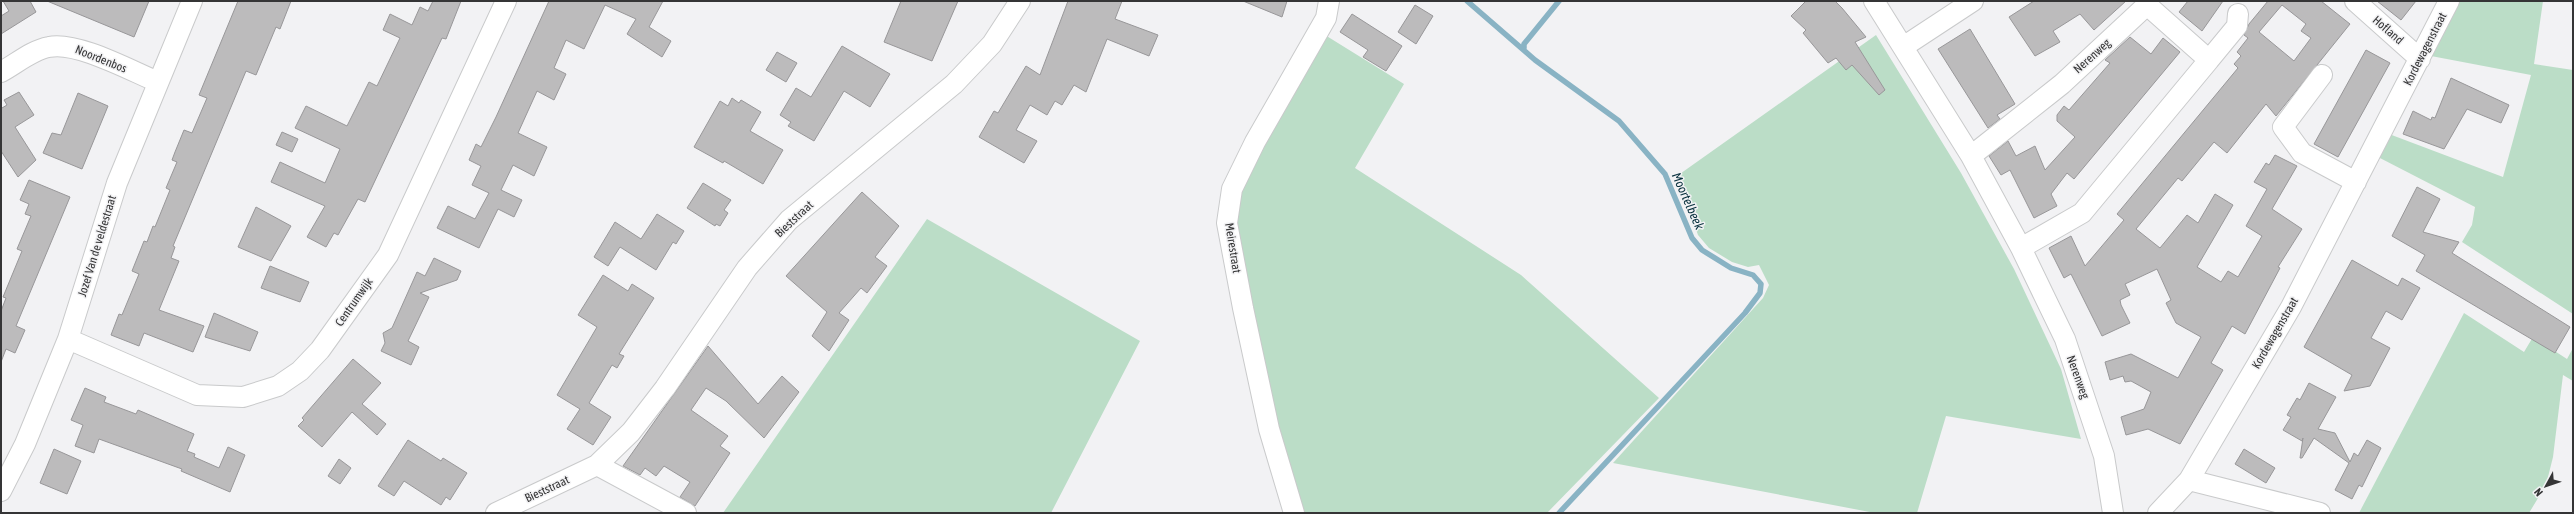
<svg xmlns="http://www.w3.org/2000/svg" width="2574" height="514" viewBox="0 0 2574 514" font-family="'Asap Condensed',sans-serif">
  <rect width="100%" height="100%" fill="#f2f2f4"/>
  <!-- green -->
  <path fill="#bbddc7" d="M2458,1H2543L2534,64L2573,70V314L2462,242L2472,225L2475,207L2378,157L2389,134L2503,177L2531,75L2431,56Z
    M1325,35L1404,84L1355,168L1521,275L1659,398L1547,513H1299L1278,436L1237,233L1236,207L1250,165Z
    M1876,35L1961,173L2014,269L2061,369L2081,439L1946,416L1917,513H1875L1613,463L1763,298L1769,285L1759,265L1748,267L1732,262L1709,248L1698,235L1677,176Z
    M927,219L1140,341L1051,513H723Z
    M2464,313L2524,352L2533,337L2567,359L2573,348V381L2563,375L2553,457L2546,485L2529,513H2359Z"/>
  <g fill="none" stroke-linecap="round" stroke-linejoin="round">
    <!-- stream -->
    <path stroke="#89b3c4" stroke-width="5.5" d="M1467,1L1535,60L1619,121L1665,174L1692,238L1702,250L1731,268L1753,275L1761,284L1760,293L1745,313L1559,513
      M1524,48V44L1559,1"/>
  </g>
  <!-- building -->
  <path fill="#bcbbbc" stroke="#989799" fill-rule="evenodd" d="M3,1H30L36,12L1,34V16L9,11Z
    M47,1H149L134,37Z
    M238,1H291L280,29L276,27L256,75L246,71L173,246L175,247L171,258L179,261L159,310L204,326L193,352L144,333L139,346L111,335L119,314L122,315L139,274L132,271L144,241L147,242L153,226L155,227L170,190L166,188L177,162L172,160L175,152L184,130L192,133L207,98L199,95Z
    M433,1H461L446,39L442,38L365,202L358,199L338,235L334,233L326,247L307,237L325,206L271,182L280,162L325,183L340,149L295,128L306,106L347,126L369,82L377,86L400,38L383,30L390,14L412,25L420,7L428,11Z
    M549,1H663L649,27L671,41L662,57L627,34L636,19L605,5L584,49L566,40L554,68L566,74L554,100L537,91L518,133L547,147L534,176L513,165L501,190L522,200L514,217L498,209L479,248L437,228L448,206L475,219L489,193L472,185L481,166L469,160L476,144L481,147L496,117Z
    M901,1H958L932,61L884,42Z
    M1068,1H1122L1115,19L1158,35L1149,56L1107,39L1086,92L1074,85L1062,105L1055,101L1047,115L1030,105L1016,130L1037,141L1024,163L979,137L994,111L998,113L1026,66L1040,75Z
    M1243,1H1287L1282,17Z
    M1806,1H1835L1842,8L1866,37L1855,42L1885,90L1879,95L1852,65L1846,70L1836,58L1828,63L1803,33L1806,30L1791,16Z
    M2034,1H2126L2094,30L2080,14L2053,31L2060,42L2035,56L2009,17Z
    M2188,1H2223L2202,31L2179,12Z
    M2268,1H2321L2350,24L2276,116L2266,104L2227,153L2214,142L2182,181L2178,178L2136,229L2160,248L2187,215L2198,223L2215,194L2233,205L2197,267L2221,282L2228,271L2238,277L2262,236L2246,226L2267,189L2254,182L2266,163L2269,165L2275,155L2297,166L2272,209L2302,229L2278,267L2280,268L2245,334L2232,326L2211,363L2223,370L2180,444L2148,429L2126,435L2121,417L2144,409L2151,392L2131,381L2125,382L2123,376L2110,380L2105,362L2131,354L2178,378L2201,337L2176,323L2166,303L2171,300L2157,269L2125,284L2130,295L2120,300L2121,305L2130,323L2102,336L2071,274L2064,278L2049,248L2071,236L2085,266L2124,220L2117,214L2238,68L2234,64L2241,56L2237,52L2248,38L2244,35L2249,24ZM2282,5L2306,24L2301,31L2311,38L2294,61L2259,32Z
    M2377,1H2416L2401,20Z
    M1415,5L1433,16L1416,44L1398,32Z
    M1352,14L1402,46L1386,71L1363,57L1368,50L1340,32Z
    M1970,29L2015,104L1997,115L2000,119L1988,128L1938,49Z
    M2130,37L2151,54L2163,38L2180,52L2074,179L2067,173L2051,194L2057,206L2034,218L2010,170L2001,175L1989,156L2008,141L2016,156L2035,146L2045,170L2075,137L2057,121V115L2064,106L2069,110L2110,63L2105,60Z
    M842,46L890,74L870,107L844,91L814,141L788,126L791,122L780,115L796,88L811,97Z
    M2366,50L2390,63L2338,157L2314,144Z
    M777,52L797,63L786,82L766,70Z
    M2451,78L2509,105L2501,123L2467,109L2444,149L2403,134L2413,111L2431,120L2432,117L2435,118Z
    M19,92L34,115L15,127L36,160L18,177L1,151V106L2,108L7,105L4,100Z
    M78,93L108,106L82,169L43,153L52,133L61,135Z
    M732,98L739,103L741,100L761,112L750,131L783,150L763,184L724,161L723,163L694,147L720,101L728,106Z
    M282,132L298,139L292,152L276,145Z
    M29,180L70,197L16,326L25,330L15,353L6,349L1,362V311L6,298L3,297L22,251L17,249L31,216L25,214L29,204L20,200Z
    M703,183L731,200L724,210L728,213L720,226L716,224L715,226L687,208Z
    M2417,187L2440,199L2423,232L2459,242L2452,253L2570,327L2555,353L2416,271L2425,255L2392,236Z
    M862,192L899,226L875,257L887,266L867,293L861,288L839,313L849,320L829,351L812,336L827,312L786,276Z
    M256,207L291,226L271,261L238,247Z
    M657,214L684,231L676,244L673,242L656,270L620,247L608,266L594,257L615,222L641,239Z
    M434,258L461,271L457,280L420,293L429,297L408,341L419,347L411,365L381,351L385,343L383,333L392,328L417,272L425,276Z
    M2352,260L2398,286L2402,278L2420,288L2402,320L2386,311L2371,338L2390,348L2370,386L2344,391L2352,375L2304,347Z
    M270,266L309,282L300,302L261,288Z
    M603,275L628,291L632,284L654,298L619,354L624,356L617,368L612,365L589,403L611,417L593,445L567,429L580,409L557,395L597,327L578,315Z
    M214,313L258,332L250,351L205,337Z
    M708,346L758,404L782,376L799,392L764,438L726,401L706,388L691,410L728,436L720,446L730,453L695,506L680,497L690,482L664,466L656,476L645,468L640,475L623,466Z
    M353,359L381,383L362,404L386,424L377,435L352,412L322,447L298,426L304,420L302,418Z
    M2309,383L2336,397L2318,429L2335,433L2350,462L2354,453L2358,456L2367,440L2381,448L2362,487L2359,485L2352,499L2335,490L2349,463L2314,438L2302,458H2300L2303,438L2302,441L2283,430L2291,417L2287,415L2297,398L2300,400Z
    M85,388L106,397L104,402L136,414L138,410L194,434L187,451L195,454L194,457L219,468L228,447L245,455L230,492L181,471L182,469L99,439L94,453L75,446L83,425L71,420Z
    M408,440L441,461L443,458L467,473L450,500L446,497L441,505L404,481L394,496L378,486Z
    M54,449L81,461L67,494L40,483Z
    M2244,449L2275,468L2266,483L2235,464Z
    M339,459L351,468L340,484L328,476Z"/>
  <g fill="none" stroke-linecap="round" stroke-linejoin="round">
    <!-- minor casing -->
    <g stroke="#c9cacb" stroke-width="22">
      <path id="minor" d="M1874,1L1971,156L2021,248L2065,339L2104,456L2113,513
        M2355,1L2420,59
        M1903,47L1973,1
        M2209,60L2237,26L2238,14
        M1,72C16,64 32,50 49,47C77,41 131,71 158,82
        M2322,75L2283,127L2302,153L2356,182
        M1971,156L2062,84L2147,5L2209,60L2082,213L2021,248
        M68,339L197,395L243,397L278,386L300,371L320,350L388,255L506,1
        M597,465L686,513
        M2189,480L2320,513
        M1,491L25,444L68,339L117,183L192,1
        M496,513L597,465L631,432L665,388L747,268L789,220L954,84L992,44L1020,1
        M1294,513L1269,429L1243,308L1227,223L1232,189L1255,142L1326,18L1329,1
        M2158,513L2189,480L2291,307L2449,1"/>
    </g>
    <!-- minor -->
    <use href="#minor" stroke="#fff" stroke-width="20"/>
  </g>
  <g text-anchor="middle" dominant-baseline="central" stroke-width="3" stroke-linejoin="round" paint-order="stroke">
    <!-- street labels -->
    <g font-size="12" fill="#353536" stroke="#f2f2f4">
      <text transform="translate(2388 30) rotate(41)">Hofland</text>
      <text transform="translate(2425 49) rotate(-63)">Kordewagenstraat</text>
      <text transform="translate(2092 56) rotate(-42)">Nerenweg</text>
      <text transform="translate(101 59) rotate(22)">Noordenbos</text>
      <text transform="translate(794 219) rotate(-43)">Bieststraat</text>
      <text transform="translate(97 246) rotate(-73)">Jozef Van de veldestraat</text>
      <text transform="translate(1233 248) rotate(81)">Meirestraat</text>
      <text transform="translate(354 302) rotate(-55)">Centrumwijk</text>
      <text transform="translate(2275 333) rotate(-60)">Kordewagenstraat</text>
      <text transform="translate(2078 377) rotate(70)">Nerenweg</text>
      <text transform="translate(547 489) rotate(-25)">Bieststraat</text>
    </g>
    <!-- water labels -->
    <g font-size="13" font-style="italic" fill="#09313e" stroke="#f2f2f4">
      <text transform="translate(1688 201) rotate(66)">Moortelbeek</text>
    </g>
  </g>
  <!-- border -->
  <rect width="2574" height="514" fill="none" stroke="#353536" stroke-width="4"/>
  <!-- north arrow -->
  <g transform="translate(2546 486) rotate(230)" stroke="#f2f2f4" stroke-width="3" paint-order="stroke">
  <path d="M0-3L7 15L0 10L-7 15Z" fill="#353536"/>
  <text y="-6" font-size="11" font-weight="bold" text-anchor="middle" fill="#353536">N</text>
  </g>
</svg>
